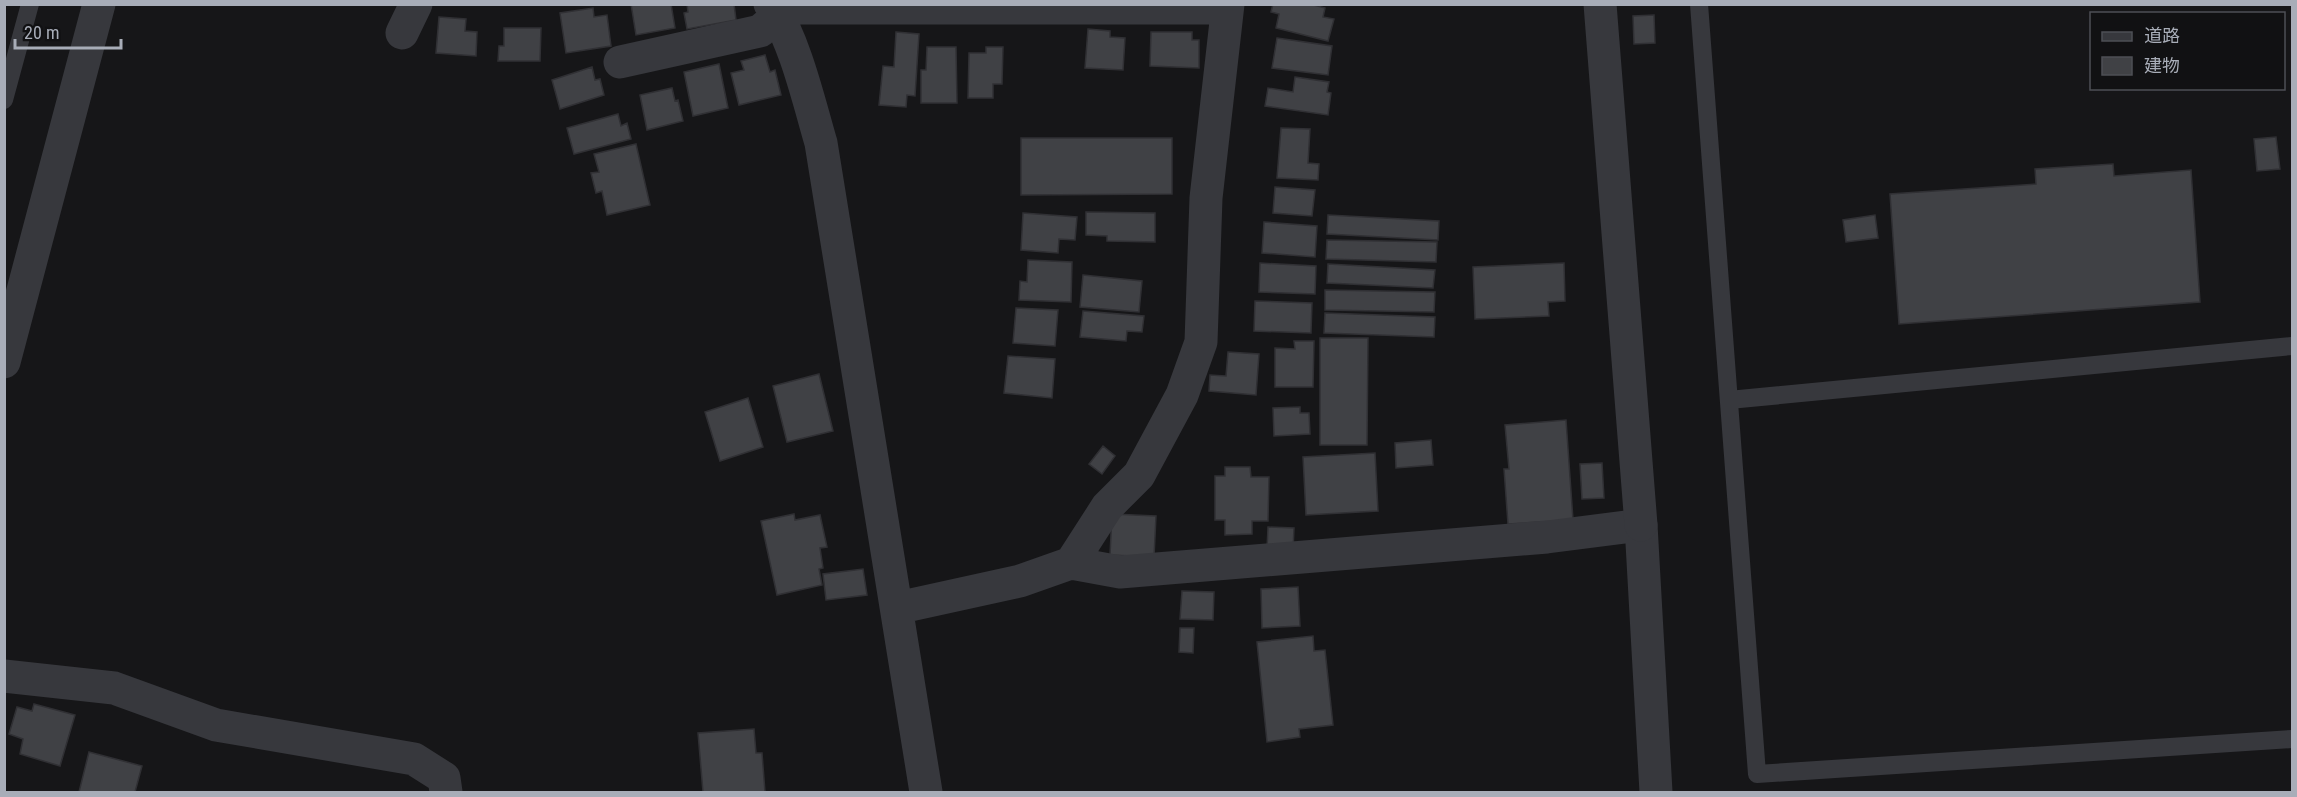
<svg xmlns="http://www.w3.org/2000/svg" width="2297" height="797" viewBox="0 0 2297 797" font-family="'Roboto Condensed','Noto Sans JP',sans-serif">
  <rect width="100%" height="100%" fill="#161618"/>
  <!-- building -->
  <path fill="#404145" stroke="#303034" stroke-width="1.5" d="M631,4H671L675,28L636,35Z
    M687,4H734L736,20L687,29L684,13L688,12Z
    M1273,4H1310L1325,8L1323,17L1334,19L1328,41L1276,28L1279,14L1271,12Z
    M593,8L594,17L607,15L611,46L566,53L560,13Z
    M1654,15L1655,43L1634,44L1633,16Z
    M439,17L466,19L465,31L477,32L476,56L436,53Z
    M504,28H541L540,61H498L499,46H504Z
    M1088,29L1110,31V37L1125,38L1123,70L1085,68Z
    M896,32L919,34L915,96L907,95L906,107L879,105L883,66L894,67Z
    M1151,32H1192V40H1199V68L1150,66Z
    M1277,38L1332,46L1328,75L1272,68Z
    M927,47H956L957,103H921V70H926Z
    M986,47H1003L1002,84H993V98H968L969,53H986Z
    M765,55L770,72L775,70L781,95L739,105L731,73L744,70L741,61Z
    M719,64L728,108L693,116L684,72Z
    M592,67L595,80L600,79L604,95L560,109L552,80Z
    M1295,77L1329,82L1327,92L1331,93L1328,115L1265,106L1268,88L1293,92Z
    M672,88L675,101L678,100L683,121L647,130L640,95Z
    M618,114L621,126L627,123L631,139L574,154L567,128Z
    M1281,128L1310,129L1308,163L1319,164L1318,180L1277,178Z
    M2276,137L2280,169L2257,171L2254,139Z
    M1021,138H1172V194L1021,195Z
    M636,144L650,205L607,215L602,191L596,193L591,173L599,172L594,154Z
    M2113,164L2114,176L2191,170L2200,302L1899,324L1890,194L2036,184L2035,169Z
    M1275,187L1315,190L1312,216L1273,213Z
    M1086,212L1155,213V242L1107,241V236L1086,235Z
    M1023,213L1077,217L1075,240L1059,239L1058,253L1021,250Z
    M1328,215L1439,221L1438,240L1327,234Z
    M1875,215L1878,238L1846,242L1843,220Z
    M1264,222L1317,226L1315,257L1262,253Z
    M1327,240L1437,242L1436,262L1326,259Z
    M1028,260L1072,262L1071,302L1019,300L1020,281L1027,282Z
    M1260,263L1316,266L1315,294L1259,292Z
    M1564,263L1565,301L1548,302L1549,316L1475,319L1473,267Z
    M1328,264L1435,270L1433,288L1327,283Z
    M1083,275L1142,281L1139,312L1080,307Z
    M1325,290L1435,292L1434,312L1325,310Z
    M1255,301L1312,303L1311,333L1254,331Z
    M1016,308L1058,310L1055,346L1013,343Z
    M1083,311L1144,316L1142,332L1127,331L1126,341L1080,337Z
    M1325,313L1435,317L1434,337L1324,333Z
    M1320,338H1368L1367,445H1320Z
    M1294,341H1314L1313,387H1275V348L1295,349Z
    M1228,352L1259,354L1256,395L1209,391L1210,375L1226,376Z
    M1008,356L1055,359L1052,398L1004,393Z
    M819,374L833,431L787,442L773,386Z
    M748,398L763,447L720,461L705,412Z
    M1300,407V413H1309L1310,434L1274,436L1273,408Z
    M1566,420L1573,520L1508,524L1504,469H1509L1505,425Z
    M1431,440L1433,465L1396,468L1395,443Z
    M1103,446L1115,456L1102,474L1089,464Z
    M1375,453L1378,511L1306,515L1303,457Z
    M1602,463L1604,498L1582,499L1580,464Z
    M1225,467H1250L1251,477H1269L1268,521H1252V534L1225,535V520H1215V476H1225Z
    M794,514L795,520L820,515L827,547L820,548L823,568L819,569L822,585L777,595L761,521Z
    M1112,514L1156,516L1154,557L1110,555Z
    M1268,527L1294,528L1293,551L1267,549Z
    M863,569L867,595L826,600L823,574Z
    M1298,587L1300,626L1262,628L1261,589Z
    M1182,591L1214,592L1213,620L1180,619Z
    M1180,628H1194L1193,653L1179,652Z
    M1313,636L1314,651L1325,650L1333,725L1299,729L1300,737L1267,742L1257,642Z
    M34,704L75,715L60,766L20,754L23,739L9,734L17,707L32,711Z
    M754,729L756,753H762L765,792H703L698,733Z
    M754,729L756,753H762L765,792H703L698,733Z
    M89,752L142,766L135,792H79Z
    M89,752L142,766L135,792H79Z"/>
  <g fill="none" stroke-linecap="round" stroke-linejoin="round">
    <!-- service -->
    <path stroke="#37383d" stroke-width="18" d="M1699,4L1757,774L2292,739
      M4,100L30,4
      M1729,400L2292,346"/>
    <!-- minor -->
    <path stroke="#37383d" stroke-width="33" d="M770,4C794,37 809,102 821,143L926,792
      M402,33L416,4
      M620,62L760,31L778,16L798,8H1227
      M1071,563L1107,507L1139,475L1182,395L1201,342L1206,198L1228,4
      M897,608L1020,581L1071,563L1120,572L1547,537L1641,525L1656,792
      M4,676L114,688L216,725L414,759L444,778L446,792"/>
    <!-- tertiary -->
    <path stroke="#37383d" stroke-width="33" d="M1600,4L1641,525
      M4,362L99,4"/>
  </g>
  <!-- border -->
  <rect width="2297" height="797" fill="none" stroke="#a8adb8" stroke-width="12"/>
  <!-- legend -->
  <rect x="2090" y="12" width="195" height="78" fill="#111113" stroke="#4d4f55" stroke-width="1.5"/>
  <rect x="2102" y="32" width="30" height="9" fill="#37383d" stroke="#4d4f55" stroke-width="1.5"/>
  <text x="2144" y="42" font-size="18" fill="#a8adb8">道路</text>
  <rect x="2102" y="57" width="30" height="18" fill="#404145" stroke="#4d4f55" stroke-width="1.5"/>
  <text x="2144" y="72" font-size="18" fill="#a8adb8">建物</text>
  <!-- scale -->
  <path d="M15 39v9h106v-9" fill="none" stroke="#a8adb8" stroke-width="3"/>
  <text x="24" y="39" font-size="18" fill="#a8adb8" stroke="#111113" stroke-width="4.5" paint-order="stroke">20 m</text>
</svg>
